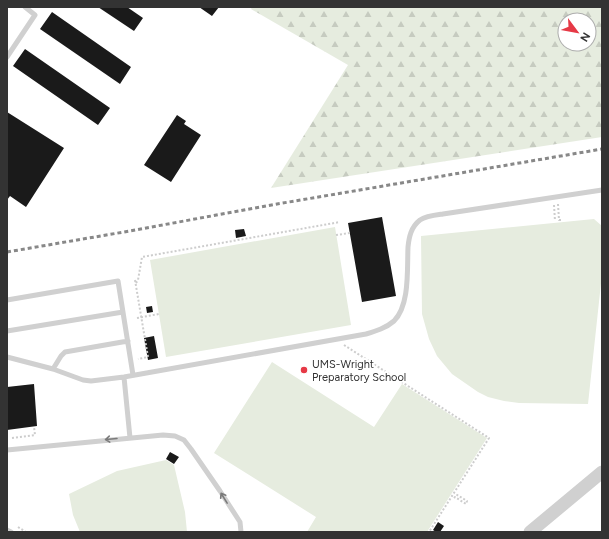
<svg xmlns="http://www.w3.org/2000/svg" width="609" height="539" viewBox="0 0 609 539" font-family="Figtree,sans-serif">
  <defs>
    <pattern id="forest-firs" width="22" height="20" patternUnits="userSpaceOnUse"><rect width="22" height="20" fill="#e6ecdf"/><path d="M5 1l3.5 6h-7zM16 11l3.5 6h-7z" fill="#c6cbc0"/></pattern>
  </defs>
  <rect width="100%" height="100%" fill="#fff"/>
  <!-- grass -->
  <path fill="#e6ecdf" d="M594,219L602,226V274L588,404L519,403L504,401L488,397L478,392L452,374L437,356L429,339L422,314L421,236Z
    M335,227L351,325L166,357L150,260Z
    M272,362L374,427L402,384L487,438L427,532H307L316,517L214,453Z
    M166,460L174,465L185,512L187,532H80L73,515L69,494L117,471Z"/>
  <!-- forest -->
  <path fill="url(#forest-firs)" fill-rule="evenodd" d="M252,7H602V137L271,188L348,65L251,9ZM565,20H589V44H565Z"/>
  <!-- building -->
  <path fill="#1a1a1a" d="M98,7H127L143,18L134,31Z
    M199,7H219L212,16Z
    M52,12L131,67L120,84L40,29Z
    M25,49L110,108L98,125L13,66Z
    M7,112L64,148L26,207L10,196L7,200Z
    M177,115L186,121L184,124L201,135L171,182L144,165Z
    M382,217L396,296L362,302L348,223Z
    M244,229L246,236L236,238L235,230Z
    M152,306L153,312L147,313L146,307Z
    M154,336L158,358L148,360L144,338Z
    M34,384L37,426L7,430V387Z
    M170,452L179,457L174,464L166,459Z
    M438,522L444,526L440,532H436L433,530Z"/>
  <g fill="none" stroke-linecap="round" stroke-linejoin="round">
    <!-- path -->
    <path stroke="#cdcdcd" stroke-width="2" stroke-dasharray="2 2" stroke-linecap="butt" d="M558,204L559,220H561
      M554,205L555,221
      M336,235L350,233
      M135,280L148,357L138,359
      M136,283L138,280L142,257L340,222
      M137,318L159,314
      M344,345L489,438L429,532
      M12,438L35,435L34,427
      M454,498L455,497L466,504L467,501L454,493
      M18,527L26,532"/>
    <!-- service -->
    <path stroke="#d0d0d0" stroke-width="5" d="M7,57L35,15L25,7
      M7,300L118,281L133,375
      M7,331L123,312
      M7,357L53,369L83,380L91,381L124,377L366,334C376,331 386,328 394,321C410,305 407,269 408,247C409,237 411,227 420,220C426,216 436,215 443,214L602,190
      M53,369L61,356L65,352L128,341
      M124,377L130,438
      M7,450L163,435L175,436L184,440L191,449L220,491L240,522L241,532
      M7,530L11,532"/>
    <!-- tertiary -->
    <path stroke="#d0d0d0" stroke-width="13" d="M530,532L602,472"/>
    <!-- rail -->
    <path stroke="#888" stroke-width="3" stroke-dasharray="4 3" stroke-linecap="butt" d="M7,252L124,232L277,204L602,149"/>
  </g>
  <!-- one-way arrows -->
  <defs><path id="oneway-shaft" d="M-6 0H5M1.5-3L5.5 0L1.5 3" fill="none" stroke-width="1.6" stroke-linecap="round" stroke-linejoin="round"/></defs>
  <g stroke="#7a7a7a">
    <use href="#oneway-shaft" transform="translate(111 439) rotate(175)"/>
    <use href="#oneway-shaft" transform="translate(224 498) rotate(-122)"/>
  </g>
  <!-- markers -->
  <circle fill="#e63946" stroke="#fff" stroke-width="1.5" cx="304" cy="370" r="4"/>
  <g text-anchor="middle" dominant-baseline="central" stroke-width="4" stroke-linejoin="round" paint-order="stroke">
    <!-- poi labels -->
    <g font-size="11" fill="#333" stroke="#fff" text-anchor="start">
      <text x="312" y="364">UMS-Wright<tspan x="312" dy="13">Preparatory School</tspan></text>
    </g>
  </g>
  <!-- border -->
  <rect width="609" height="539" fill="none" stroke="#333333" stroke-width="16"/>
  <!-- north arrow -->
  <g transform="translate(577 32) rotate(122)"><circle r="19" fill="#ffffff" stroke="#adadad"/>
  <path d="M0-3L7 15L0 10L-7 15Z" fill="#e63946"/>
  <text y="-6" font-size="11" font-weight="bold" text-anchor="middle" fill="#333333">N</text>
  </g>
</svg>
